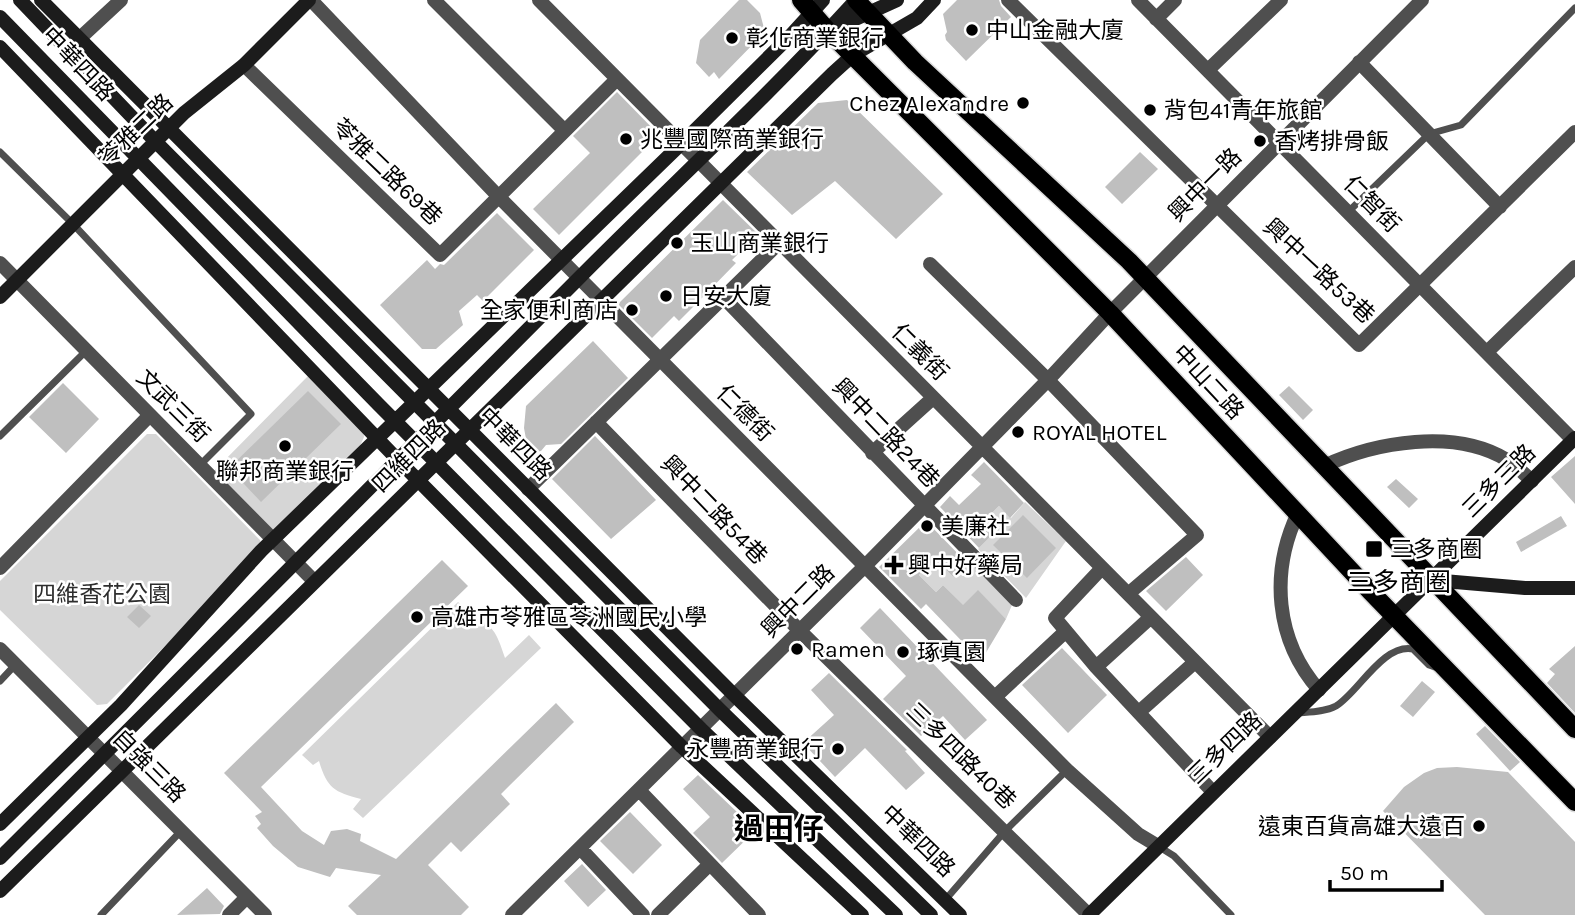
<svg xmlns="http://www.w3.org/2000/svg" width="1575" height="915" viewBox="0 0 1575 915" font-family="Karla,'Noto Sans TC',sans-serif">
  <rect width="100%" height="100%" fill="#fff"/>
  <!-- green -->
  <path fill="#d6d6d6" d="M309,375L363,427L364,437L360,446L272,532L214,471Z
    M147,434H156L260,540L262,549L107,704L97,705L0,610V581Z
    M1025,502L1066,541L1026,598L978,549L992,535L981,524L999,506L1011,518Z
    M935,559L953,577L969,560L1012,605L1006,619L978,591L970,613L943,585L936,592L919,575Z
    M458,602L469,612L465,617C493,620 497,634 505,658L529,635L541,648L363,818L353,809L361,799C334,792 327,788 319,761L313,765L302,755Z"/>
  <!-- building -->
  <path fill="#bfbfbf" d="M739,0H747L760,13L765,32L719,79L714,72L709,77L696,63L700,40Z
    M957,0H999L1001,6L1011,17L966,61L946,40L945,35L947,32L943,14Z
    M617,92L659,135L559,235L533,209L590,153L573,136Z
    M847,100L943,194L896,239L835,181L792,215L747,172L818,103Z
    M1140,152L1158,169L1122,204L1105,187Z
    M723,200L758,234L732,260L736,263L696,304L679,321L674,316L652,338L618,304Z
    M497,213L534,250L483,301L477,295L459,311L463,325L436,349H422L380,305L427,260L435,269L440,264L444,265Z
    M593,341L628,378L561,444L546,445L541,451L534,454L528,450L524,428L526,406Z
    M63,383L99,419L66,453L29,417Z
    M1289,386L1313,410L1303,420L1279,395Z
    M308,391L341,424L261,502L229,468Z
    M595,436L656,500L611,539L552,479Z
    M1575,456V504L1551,477Z
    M984,462L1024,503L1010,518L999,506L981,524L992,535L979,548L940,507L950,496L959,505L981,484L971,475Z
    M1396,479L1418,499L1409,508L1387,487Z
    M1023,515L1056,548L1027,578L993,545Z
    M1561,516L1567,526L1521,552L1516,542Z
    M926,521L967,563L953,577L935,559L919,575L936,592L943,585L963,605L978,590L1006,619L981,661L926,604L921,609L879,567Z
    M1186,557L1203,575L1166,611L1146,591Z
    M442,560L468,586L261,787L302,831L324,845L331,831L347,829L361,834L360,841L396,859L556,703L574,722L501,794L510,804L461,852L451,842L428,865L469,907L461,915H357L348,906L381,875L336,868L330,877L298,867L273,846L257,828L261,824L255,816L262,812L224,773Z
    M139,605L151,616L139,628L127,617Z
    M880,608L987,720L965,740L943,716L921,736L883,699L906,676L860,628Z
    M1575,646V713L1547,683L1555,674L1549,669Z
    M1062,648L1107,695L1068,733L1022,685Z
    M829,673L907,750L905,751L925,773L906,790L865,748L835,777L803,743L834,715L811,690Z
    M1422,681L1435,692L1413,717L1400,706Z
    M1485,726L1520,762L1510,771L1476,734Z
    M1457,767L1508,772L1575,842V915H1485L1383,811L1404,787L1424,773L1437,768Z
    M698,775L756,830L722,863L693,833L710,817L683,789Z
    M630,812L662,845L633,874L600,841Z
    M582,864L606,890L588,907L564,881Z
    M207,888L224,906L220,914L177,915Z"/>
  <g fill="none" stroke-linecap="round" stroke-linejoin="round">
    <!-- primary casing -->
    <g stroke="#dbdbdb" stroke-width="21">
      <path id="primary" d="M801,0L828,31L1110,313L1370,591L1575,802
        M856,0L915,62L1129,261L1575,729"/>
    </g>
    <!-- lane -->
    <path stroke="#4f4f4f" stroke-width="7" d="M0,152L73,224L251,414L200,465
      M1348,212L1429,134L1461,125L1575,8
      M0,436L86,351
      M0,681L16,664
      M1298,713C1310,712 1325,712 1336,706C1358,693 1383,643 1413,649L1429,665L1438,668
      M1158,846L1174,856L1231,915
      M946,899L1005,831L1067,770
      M101,915L181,831"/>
    <!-- street -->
    <path stroke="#4f4f4f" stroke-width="14" d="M311,0L498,196L1067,770L1138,834L1158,846
      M434,0L564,130
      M539,0L1270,737
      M1008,0L1359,345L1575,132
      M1138,0L1573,440
      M1156,19L1175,0
      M80,38L121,0
      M1359,62L1500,207
      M244,65L440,255L617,79
      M1208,70L1281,0
      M0,263L314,581
      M930,264L1048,380L1197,535L1128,594
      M724,298L1016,600
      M1487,352L1575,267
      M596,422L800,631L1089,915
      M872,453L933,398
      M1324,466C1375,442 1455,428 1507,460C1516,465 1524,474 1532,481
      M528,489L780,242
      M1298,513C1270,572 1275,640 1319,690
      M0,568L150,415
      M1102,568L1055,618L1096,667L1213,792
      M0,649L265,915
      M1096,667L1151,617
      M995,697L1066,631
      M1139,712L1195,662
      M639,790L759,915
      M580,848L643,915
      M229,915L247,897
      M512,915L865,566L1048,380L1110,313L1422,0
      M658,915L710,864"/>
    <!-- secondary -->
    <path stroke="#1c1c1c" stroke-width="14" d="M20,0L155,141L720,710L931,915
      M41,0L735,696L960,915
      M0,17L378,404L701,729L896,915
      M833,29L897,0
      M0,47L398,460L682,747L862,915
      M0,297L184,113L244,65L309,0
      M1432,580L1525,588H1575
      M0,824L121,705L261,551L681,144L792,34L823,0
      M0,858C193,666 385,473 577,280C669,187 767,98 856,0
      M0,891L832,74L853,55L917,18L934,0
      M1089,915L1575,438"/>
    <!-- primary -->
    <use href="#primary" stroke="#000" stroke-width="18"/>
  </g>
  <!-- markers -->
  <g fill="#000" stroke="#fff" stroke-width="2.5">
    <circle cx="972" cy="30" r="7"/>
    <circle cx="732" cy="38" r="7"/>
    <circle cx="1023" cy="103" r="7"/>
    <circle cx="1150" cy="110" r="7"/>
    <circle cx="626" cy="139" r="7"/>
    <circle cx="1260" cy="141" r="7"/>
    <circle cx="677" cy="243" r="7"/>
    <circle cx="666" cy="296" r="7"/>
    <circle cx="632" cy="310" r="7"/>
    <circle cx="1018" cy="432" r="7"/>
    <circle cx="285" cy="446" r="7"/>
    <circle cx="927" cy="526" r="7"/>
    <rect x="1365" y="540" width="18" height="18" rx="3.5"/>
    <path d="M890.5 554.5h7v7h7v7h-7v7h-7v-7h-7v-7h7z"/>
    <circle cx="417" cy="617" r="7"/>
    <circle cx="797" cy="649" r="7"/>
    <circle cx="903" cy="652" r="7"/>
    <circle cx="838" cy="749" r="7"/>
    <circle cx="1479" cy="826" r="7"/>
  </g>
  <g text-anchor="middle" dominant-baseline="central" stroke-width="5" stroke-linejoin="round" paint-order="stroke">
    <!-- poi labels -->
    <g font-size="23" fill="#000" stroke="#fff" text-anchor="start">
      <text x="986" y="30">中山金融大廈</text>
      <text x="746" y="38">彰化商業銀行</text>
      <text x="1009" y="103" text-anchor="end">Chez Alexandre</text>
      <text x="1164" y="110">背包41青年旅館</text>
      <text x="640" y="139">兆豐國際商業銀行</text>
      <text x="1274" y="141">香烤排骨飯</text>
      <text x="691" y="243">玉山商業銀行</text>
      <text x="680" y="296">日安大廈</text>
      <text x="618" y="310" text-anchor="end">全家便利商店</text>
      <text x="1032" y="432">ROYAL HOTEL</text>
      <text x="285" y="471" text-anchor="middle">聯邦商業銀行</text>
      <text x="941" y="526">美廉社</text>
      <text x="1390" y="549">三多商圈</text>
      <text x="908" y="565">興中好藥局</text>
      <text x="431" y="617">高雄市苓雅區苓洲國民小學</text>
      <text x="811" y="649">Ramen</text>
      <text x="917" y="652">琢真園</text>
      <text x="824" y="749" text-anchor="end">永豐商業銀行</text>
      <text x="1465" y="826" text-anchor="end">遠東百貨高雄大遠百</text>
    </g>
    <!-- street labels -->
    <g font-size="23" fill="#000" stroke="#fff">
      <text transform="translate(78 64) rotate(46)">中華四路</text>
      <text transform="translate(136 130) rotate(-44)">苓雅二路</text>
      <text transform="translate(387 172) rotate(44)">苓雅二路69巷</text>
      <text transform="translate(1205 185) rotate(-45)">興中一路</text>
      <text transform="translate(1372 204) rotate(45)">仁智街</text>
      <text transform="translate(1319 271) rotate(43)">興中一路53巷</text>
      <text transform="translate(920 352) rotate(45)">仁義街</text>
      <text transform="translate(1208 382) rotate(47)">中山二路</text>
      <text transform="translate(173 406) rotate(45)">文武三街</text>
      <text transform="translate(745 413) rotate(45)">仁德街</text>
      <text transform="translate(886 433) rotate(46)">興中二路24巷</text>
      <text transform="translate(515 444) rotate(45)">中華四路</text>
      <text transform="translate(409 456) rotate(-45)">四維四路</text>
      <text transform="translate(1499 481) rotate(-45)">三多三路</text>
      <text transform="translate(714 510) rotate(46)">興中二路54巷</text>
      <text transform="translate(798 601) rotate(-45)">興中二路</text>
      <text transform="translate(1225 748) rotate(-44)">三多四路</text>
      <text transform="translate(961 756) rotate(44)">三多四路40巷</text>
      <text transform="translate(149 766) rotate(45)">自強三路</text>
      <text transform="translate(918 841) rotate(44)">中華四路</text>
    </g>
    <!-- park labels -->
    <g font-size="23" fill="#2d2d2d" stroke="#fff">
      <text x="102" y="594">四維香花公園</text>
    </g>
    <!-- quarter labels -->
    <g font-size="26" fill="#000" stroke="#fff">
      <text x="1399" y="582">三多商圈</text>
    </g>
    <!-- district labels -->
    <g font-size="30" font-weight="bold" fill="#000" stroke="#fff">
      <text x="779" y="829">過田仔</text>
    </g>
  </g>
  <!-- scale -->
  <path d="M1330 880v10h112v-10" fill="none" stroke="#000000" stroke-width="3.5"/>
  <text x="1340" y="880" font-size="21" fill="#000000" stroke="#ffffff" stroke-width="5" paint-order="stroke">50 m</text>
</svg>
